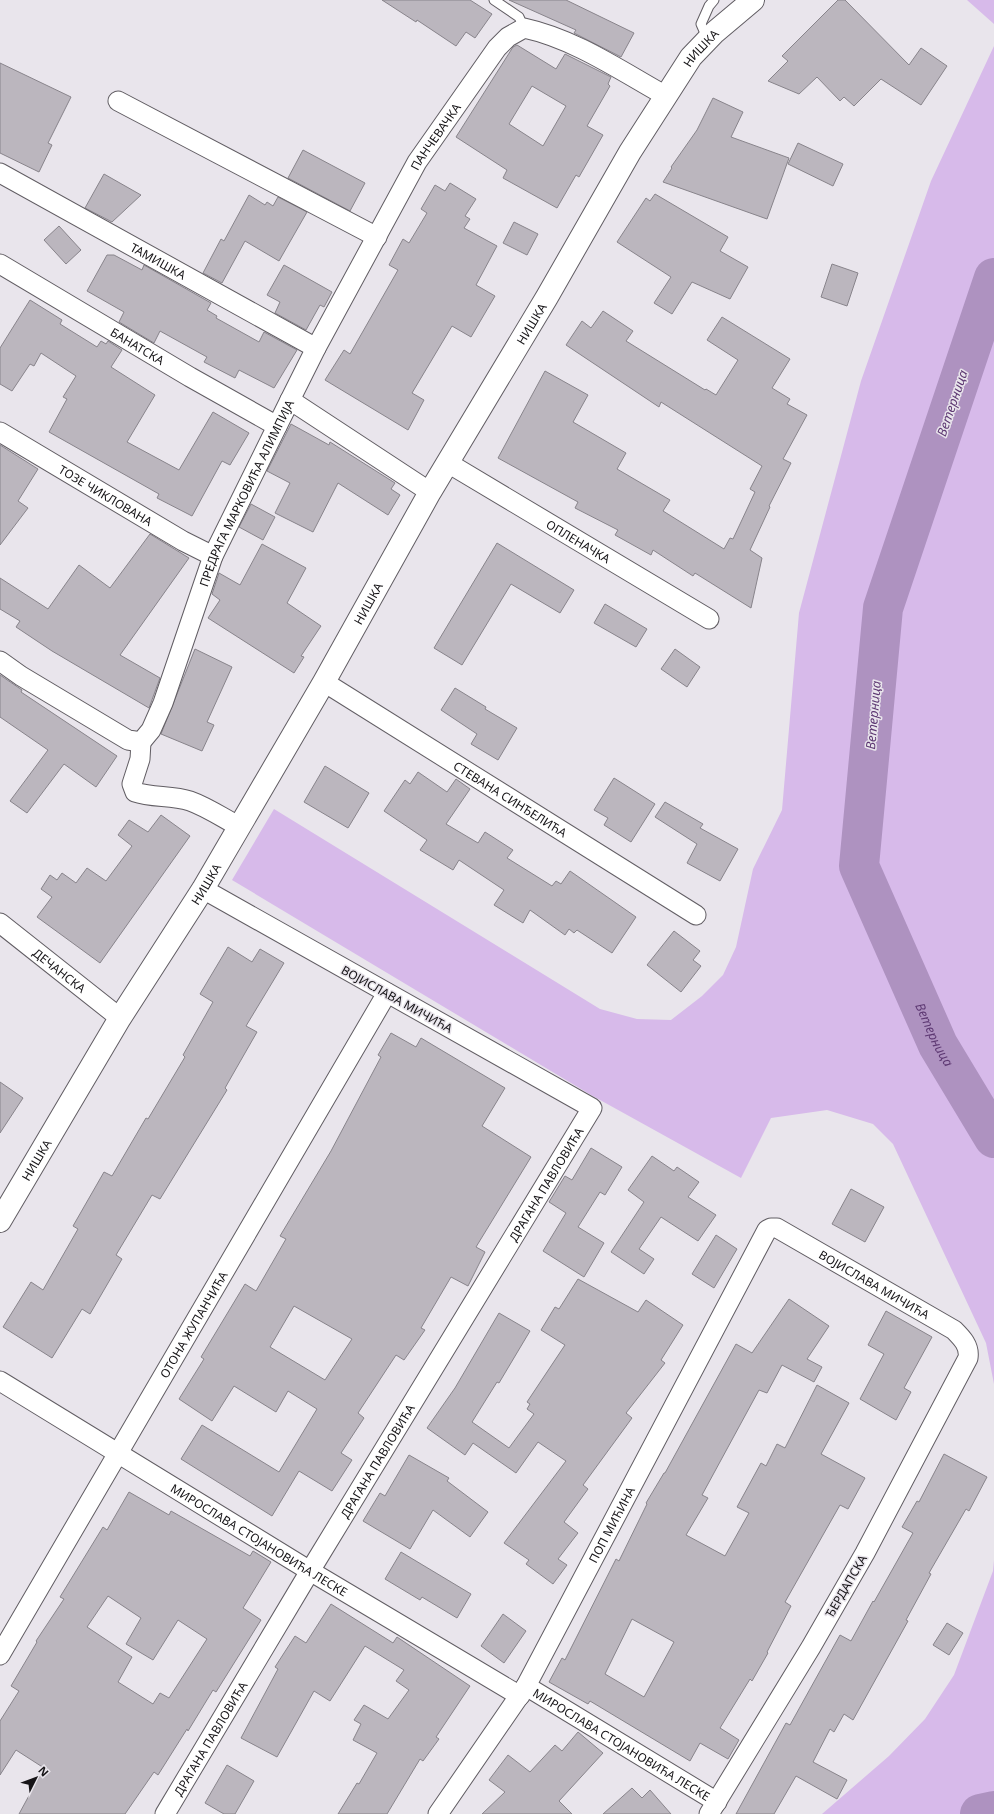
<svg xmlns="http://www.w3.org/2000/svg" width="994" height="1814" viewBox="0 0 994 1814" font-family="'Noto Sans',sans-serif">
  <rect width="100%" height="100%" fill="#e9e5ec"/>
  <!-- green -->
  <path fill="#d7baea" d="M967,0H994V24Z
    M994,46V1384L986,1343L893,1144L873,1124L827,1110L771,1118L741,1178L591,1095L232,880L274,809L600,1009L637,1019L671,1020L702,996L723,975L736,947L753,869L782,810L799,613L861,381L931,181Z
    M994,1560V1814H822L889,1756L925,1719L954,1675L993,1571Z"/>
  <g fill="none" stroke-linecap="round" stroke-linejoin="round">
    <!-- river -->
    <g stroke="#ae92c0" stroke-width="40">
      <path id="s1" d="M994,278L883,608L859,866L938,1045L994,1138"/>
      <path d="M980,1814L994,1811"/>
    </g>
  </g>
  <!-- building -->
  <path fill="#bbb6be" stroke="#88848b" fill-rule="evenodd" d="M382,0H470L492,14L475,38L466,32L456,46L417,20L416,22Z
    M509,0H566L634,33L621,57L574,33L576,30Z
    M838,0H845L909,65L921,48L947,66L921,105L881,79L854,106L844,97L840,101L817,77L799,94L768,81L788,61L782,56Z
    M517,45L556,69L565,54L611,77L608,84L610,86L587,126L603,135L579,177L576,175L557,208L503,178L507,170L456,137L513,47ZM532,86L566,106L543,146L509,124Z
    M0,63L71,97L48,143L52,145L39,172L0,153Z
    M713,98L743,112L731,137L789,158L767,219L663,182L672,168L671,167L697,130Z
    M798,143L843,164L833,186L788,164Z
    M303,150L365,183L350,211L288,178Z
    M104,174L141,195L112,222L85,208Z
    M450,183L476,199L465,216L470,219L464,228L497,246L476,285L495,296L471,337L452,326L412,393L424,400L408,430L325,380L344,350L350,354L398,270L389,265L403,239L409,243L427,213L421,209L435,185L445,191Z
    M655,194L728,237L720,251L748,267L730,299L692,282L672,314L654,303L671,277L617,242L646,198L650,201Z
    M249,195L265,205L267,202L273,206L278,197L307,212L279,261L245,241L222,283L203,273L221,239L224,241Z
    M514,222L538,234L527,255L503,243Z
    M59,226L81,250L66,264L44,240Z
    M107,255H114L142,270L144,265L211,303L207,310L217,316L216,318L259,342L264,332L297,350L274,388L239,370L235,378L204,362L207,357L160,331L154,343L119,322L124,312L87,291Z
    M832,264L858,273L847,306L821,297Z
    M284,265L332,292L324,307L320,305L306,330L275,313L280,302L267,295Z
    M30,300L62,320L60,324L97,347L101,341L106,344L108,341L122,350L111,367L155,395L127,442L179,470L213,412L249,433L230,465L222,461L192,516L157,498L159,494L49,432L67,399L63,397L76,376L41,353L34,366L30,364L12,391L0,384V348Z
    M603,311L633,331L626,341L705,390L706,389L716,395L738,360L707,340L722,317L790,359L772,388L790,399L787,404L807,415L783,459L791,463L769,506L770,507L750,550L762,558L751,608L695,573L693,576L653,550L651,555L615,535L618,530L575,508L578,502L498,458L545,371L588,395L573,422L626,453L617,469L670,500L663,511L724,549L730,538L733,539L755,492L750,489L762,466L661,402L659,407L566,345L582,321L591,328Z
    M291,424L329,445L330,442L395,483L391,489L400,495L388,515L338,483L313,532L275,513L290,483L267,471Z
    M0,445L38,469L18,501L28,508L0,545Z
    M251,504L275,517L263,540L239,527Z
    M150,534L189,558L120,655L160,678L149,708L52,651L16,627L20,621L0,609V578L48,609L79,565L110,588Z
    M497,543L574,590L560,613L511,584L462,665L434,648Z
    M262,544L306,568L287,603L321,626L301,656L304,657L294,673L208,618L220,600L212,594L219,573L240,585Z
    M605,604L647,629L636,647L594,623Z
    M195,649L232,667L207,722L214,725L202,751L161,734Z
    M675,649L700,667L687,687L661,669Z
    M0,675L22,690L21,692L117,756L96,787L64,764L27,813L10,801L48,750L0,717Z
    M455,688L486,707L485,709L517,728L498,760L471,744L477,734L441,710Z
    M325,766L369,793L348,828L304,802Z
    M418,772L447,792L456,779L470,789L446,824L478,843L485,832L513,850L507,858L552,886L556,881L561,884L570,871L636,917L612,953L577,930L574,933L569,929L565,935L530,910L523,923L494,905L504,890L459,860L453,870L420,850L427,840L384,811L405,780L410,784Z
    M614,778L655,804L631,842L604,825L608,818L594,810Z
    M665,802L703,824L700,828L738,849L720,881L687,863L697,844L655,817Z
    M161,815L190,836L100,963L37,917L52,897L41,889L50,875L57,880L62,873L76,883L87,868L106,881L132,846L118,835L129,820L148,832Z
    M674,931L700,951L693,960L701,966L681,992L647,965Z
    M228,947L252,962L260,949L284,963L246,1026L257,1032L225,1088L227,1090L160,1199L152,1195L116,1255L122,1259L90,1314L82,1309L52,1358L3,1327L31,1282L43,1290L78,1229L73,1226L104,1172L112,1176L146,1118L148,1119L185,1057L183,1055L213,1002L200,994Z
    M391,1033L416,1047L421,1038L505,1088L482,1126L531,1157L476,1247L485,1252L468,1286L451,1277L421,1328L425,1330L404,1360L396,1355L358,1413L364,1418L341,1453L352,1460L332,1491L299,1471L272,1516L181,1459L202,1425L279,1472L317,1409L288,1391L276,1412L234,1386L212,1421L179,1399L204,1359L201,1357L245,1284L256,1291L286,1239L280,1236L331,1151L381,1057L378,1055ZM294,1306L352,1339L325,1380L270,1347Z
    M0,1082L23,1098L0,1133Z
    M591,1148L622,1167L605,1195L600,1192L578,1227L604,1243L584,1277L543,1251L566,1213L549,1202L565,1176L572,1180Z
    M652,1156L674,1171L677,1167L699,1182L688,1197L716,1215L698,1241L661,1217L639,1249L654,1259L644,1274L611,1252L644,1202L628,1190Z
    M851,1189L884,1207L865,1242L832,1224Z
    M716,1235L737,1249L714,1288L692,1274Z
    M578,1279L638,1312L646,1300L683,1325L661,1360L665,1363L626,1413L632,1418L583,1485L588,1489L564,1522L578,1533L558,1559L567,1565L553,1584L526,1564L529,1560L504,1543L566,1461L538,1442L516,1473L473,1443L465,1455L427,1428L455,1388L499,1313L530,1331L499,1383L497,1382L472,1422L509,1448L534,1414L527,1409L530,1404L527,1402L565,1345L541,1330L555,1307L559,1309Z
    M789,1299L829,1326L807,1359L822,1367L814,1382L782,1365L767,1393L759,1390L702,1495L708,1498L686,1535L725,1556L749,1513L737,1507L761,1463L766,1466L777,1444L785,1448L817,1385L849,1403L821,1454L865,1478L848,1509L840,1505L785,1602L791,1606L767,1652L768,1653L752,1681L750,1679L720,1728L739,1740L728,1759L700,1743L690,1761L590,1701L588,1704L549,1682L562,1658L565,1660L616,1559L619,1561L647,1504L646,1503L664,1473H665L736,1344L752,1353ZM632,1619L674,1642L644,1697L605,1674Z
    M886,1311L932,1337L904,1388L911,1392L896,1420L860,1399L884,1354L868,1345Z
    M944,1454L987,1477L969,1511L966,1509L929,1573L931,1574L906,1620L908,1621L853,1720L844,1714L834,1732L830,1729L813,1762L847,1780L837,1799L796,1776L774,1814H736L786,1723L790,1725L840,1635L851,1641L873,1601L874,1602L913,1533L902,1527L917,1501L919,1502Z
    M409,1455L449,1478L447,1481L488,1512L470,1537L433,1510L410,1549L363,1521L380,1493L385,1496Z
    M129,1492L169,1515L171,1511L250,1556L253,1551L271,1562L243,1608L261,1620L216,1692L213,1690L188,1731L187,1729L158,1775L154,1772L125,1814H19L44,1768L16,1750L0,1775V1721L19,1691L11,1686L37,1642L36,1641L64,1599L60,1597L103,1527L107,1530ZM108,1596L141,1618L126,1644L153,1660L178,1620L207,1639L169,1698L160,1693L153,1704L118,1682L132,1657L87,1627Z
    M401,1552L471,1594L457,1618L422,1597L420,1600L385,1579Z
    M331,1604L393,1643L397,1637L470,1686L436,1737L439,1739L423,1761L420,1759L387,1814H338L357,1783L359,1784L377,1753L353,1740L361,1724L354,1720L364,1705L388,1719L409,1690L396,1681L404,1670L365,1646L330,1701L314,1691L277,1757L241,1738L278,1669L275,1667L295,1636L306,1643Z
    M503,1614L526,1631L504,1663L481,1646Z
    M947,1623L963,1633L949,1655L933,1645Z
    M578,1732L603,1753L559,1801L572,1814H482L505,1792L489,1780L508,1755L530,1772L555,1745L562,1751Z
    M227,1765L254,1781L235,1814H224L205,1803Z
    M632,1788L642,1798L650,1790L671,1814H603Z"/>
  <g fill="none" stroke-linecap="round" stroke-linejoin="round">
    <!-- lane casing -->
    <g stroke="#615d63" stroke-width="11">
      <path id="lane" d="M494,0L519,17L524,28
        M708,40L701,24L709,6L714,0"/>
    </g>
    <!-- street casing -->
    <g stroke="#615d63" stroke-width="21">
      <g id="street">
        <path d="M118,101L377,237"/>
        <path id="s2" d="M0,173L316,348"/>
        <path id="s3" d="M0,264L190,377L277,426"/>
        <path id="s4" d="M290,400L316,348L417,162L497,48L508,37L524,28C575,39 621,71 666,96"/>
        <path id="s5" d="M0,432L183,541L213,556"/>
        <path id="s6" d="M448,463L709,619"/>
        <path id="s7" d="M0,661L21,676L128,740L141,742L151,730L163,703L213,556L290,400L430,492"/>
        <path id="s8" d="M324,682L696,915"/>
        <path d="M141,742L140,759L132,784L135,792C152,798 172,795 190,801C207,807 223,818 240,827"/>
        <path id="s9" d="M0,923L120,1018"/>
        <path id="s10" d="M0,1381L310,1571L520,1696"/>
        <path id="s11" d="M0,1655L387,993"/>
        <path id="s12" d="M526,1686L717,1802"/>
        <path id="s13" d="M165,1814L310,1571L592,1108L203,889"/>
        <path id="s14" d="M438,1814L526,1686L767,1230L771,1228H777L954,1330C962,1338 970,1346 968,1358L865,1553L811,1647L709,1814"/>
      </g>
    </g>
    <!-- secondary casing -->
    <g stroke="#615d63" stroke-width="24">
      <g id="secondary">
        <path id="s15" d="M0,1221L120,1018L203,889L324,682L430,492L547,297L630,152L691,57L715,32L753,0"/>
      </g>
    </g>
    <!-- lane -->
    <use href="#lane" stroke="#fff" stroke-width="9"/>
    <!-- street -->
    <use href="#street" stroke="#fff" stroke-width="19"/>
    <!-- secondary -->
    <use href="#secondary" stroke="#fff" stroke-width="22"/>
  </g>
  <g text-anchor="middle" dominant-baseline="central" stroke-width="3" stroke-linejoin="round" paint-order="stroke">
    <!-- street labels -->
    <g font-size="12" fill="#161417" stroke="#e9e5ec">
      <text stroke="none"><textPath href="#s15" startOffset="1367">НИШКА</textPath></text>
      <text stroke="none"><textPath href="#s4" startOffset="301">ПАНЧЕВАЧКА</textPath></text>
      <text stroke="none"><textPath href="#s2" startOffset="181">ТАМИШКА</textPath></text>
      <text stroke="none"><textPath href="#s15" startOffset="1043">НИШКА</textPath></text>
      <text stroke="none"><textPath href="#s3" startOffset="160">БАНАТСКА</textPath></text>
      <text stroke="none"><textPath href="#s5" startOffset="123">ТОЗЕ ЧИКЛОВАНА</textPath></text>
      <text stroke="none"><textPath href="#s7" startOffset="435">ПРЕДРАГА МАРКОВИЋА АЛИМПИЈА</textPath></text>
      <text stroke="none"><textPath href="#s6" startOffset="152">ОПЛЕНАЧКА</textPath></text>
      <text stroke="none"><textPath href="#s15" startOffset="719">НИШКА</textPath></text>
      <text stroke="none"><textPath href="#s8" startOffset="220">СТЕВАНА СИНЂЕЛИЋА</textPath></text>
      <text stroke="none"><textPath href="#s15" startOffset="395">НИШКА</textPath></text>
      <text stroke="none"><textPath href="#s9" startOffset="76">ДЕЧАНСКА</textPath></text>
      <text transform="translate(397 999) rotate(29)">ВОЈИСЛАВА МИЧИЋА</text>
      <text stroke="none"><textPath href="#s15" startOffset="71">НИШКА</textPath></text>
      <text stroke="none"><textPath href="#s13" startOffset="736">ДРАГАНА ПАВЛОВИЋА</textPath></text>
      <text stroke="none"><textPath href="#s14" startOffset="794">ВОЈИСЛАВА МИЧИЋА</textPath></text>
      <text stroke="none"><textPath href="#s11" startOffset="383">ОТОНА ЖУПАНЧИЋА</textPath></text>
      <text stroke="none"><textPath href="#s13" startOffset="412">ДРАГАНА ПАВЛОВИЋА</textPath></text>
      <text stroke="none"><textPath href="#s14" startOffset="338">ПОП МИЋИНА</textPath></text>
      <text stroke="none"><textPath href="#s10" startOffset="304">МИРОСЛАВА СТОЈАНОВИЋА ЛЕСКЕ</textPath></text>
      <text transform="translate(846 1586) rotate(-60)">ЂЕРДАПСКА</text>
      <text stroke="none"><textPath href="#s13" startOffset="88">ДРАГАНА ПАВЛОВИЋА</textPath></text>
      <text stroke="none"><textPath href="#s12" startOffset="112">МИРОСЛАВА СТОЈАНОВИЋА ЛЕСКЕ</textPath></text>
    </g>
    <!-- water labels -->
    <g font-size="13" font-style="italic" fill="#5e3973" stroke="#e9e5ec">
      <text transform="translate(952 403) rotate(-71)">Ветерница</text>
      <text transform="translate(873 715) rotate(-85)">Ветерница</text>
      <text stroke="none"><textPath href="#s1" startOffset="792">Ветерница</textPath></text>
    </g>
  </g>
  <!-- north arrow -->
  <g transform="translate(36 1778) rotate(48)" stroke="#e9e5ec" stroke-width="3" paint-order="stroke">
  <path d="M0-3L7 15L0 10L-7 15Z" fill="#161417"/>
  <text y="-6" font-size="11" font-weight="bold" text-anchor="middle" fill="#161417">N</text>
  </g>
</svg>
